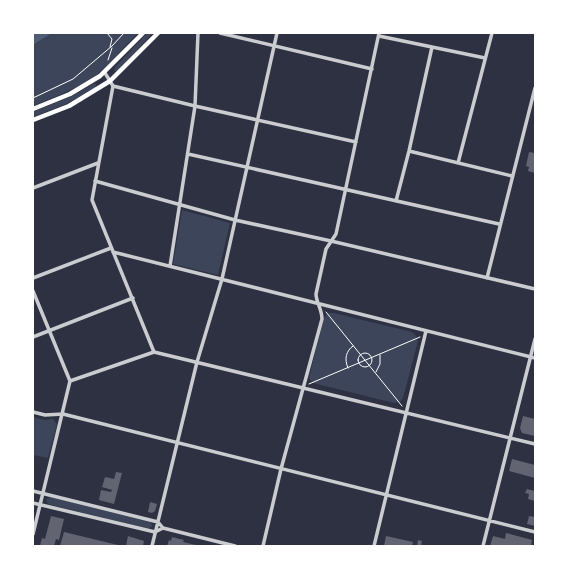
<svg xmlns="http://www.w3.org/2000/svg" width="568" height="579" viewBox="0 0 568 579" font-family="Helvetica,sans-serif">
  <rect width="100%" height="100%" fill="#2d3142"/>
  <!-- green -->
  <path fill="#3c4559" d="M52,33H138C122,49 108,68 89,80C71,91 52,98 33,106V45Z
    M147,33H153L119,70L116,71H114L115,67Z
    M95,83L96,84L95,88L66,104L33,117V112L74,95Z
    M182,210L230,223L218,275L173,264Z
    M328,313H334L412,332L416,336L418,341L403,398L400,402L394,403L313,383L310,380L309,377L324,318Z
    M33,417L44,420L53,419L57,424L48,458L33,455Z
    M51,497L150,522L153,526L148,529L48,504L46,499Z"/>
  <!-- water -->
  <path fill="#4f5d75" d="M33,33H52L33,45Z"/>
  <!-- building -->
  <path fill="#626471" d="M529,152L535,153V173L528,171L529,167L526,166Z
    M523,416L535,419V436L522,433L520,428Z
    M512,459L535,465V478L509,471Z
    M116,472L122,473L114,504L99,500L101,490L111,492L112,490L102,487L105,477L114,479Z
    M527,489L535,491V501L528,499L529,494L525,493Z
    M150,502L157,504L155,511L152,513L148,512Z
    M51,516L64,519L59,540L56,539L54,546H40L42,538L45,539Z
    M529,516L535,517V526L527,524Z
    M64,532L118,545V546H60Z
    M506,533L532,540L531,546H490L493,536L505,539Z
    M128,536L144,541L143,546H126Z
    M386,536L413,542L412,546H384Z
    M172,537L184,540L183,542L200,546H167L169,540L171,541Z
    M418,540L422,541L421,546H417Z"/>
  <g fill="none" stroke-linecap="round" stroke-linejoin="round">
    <!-- path -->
    <path stroke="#fff" stroke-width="1" d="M107,33L112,39L110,47
      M108,60L112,48
      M33,98L73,79L112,46L124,33
      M326,312L402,406
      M358 360a7 7 0 1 1 14 0a7 7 0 1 1-14 0Z
      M348,368C344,359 346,351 353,346
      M376,372L380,364V355
      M309,384L420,337"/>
    <!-- minor -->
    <path stroke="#caccd0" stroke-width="3.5" d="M220,33L372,69
      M379,36L485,58
      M105,73L113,86L92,200L154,352
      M113,86L195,106L356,142
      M409,151L512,176
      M188,154L499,224
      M458,163L492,33
      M95,181L235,220L331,241L535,289
      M33,188L98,163
      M396,201L409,151L432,47
      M113,252L535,358
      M170,266L195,106L198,33
      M33,278L111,248
      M487,278L535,88
      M33,291L70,381L33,534
      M33,337L133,298
      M70,381L154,352L535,444
      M33,412L45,415L63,414L535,532
      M33,491L158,522L163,528L235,546
      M33,503L155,532L163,528
      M152,546L197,362L222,279L277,33
      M263,546L281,469L322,319C322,309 316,302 316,294L326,249L336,234L379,33
      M374,546L426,331
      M483,546L535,339"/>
    <!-- secondary -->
    <path stroke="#fff" stroke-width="4.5" d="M33,109L70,94L100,76L143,33
      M33,120L69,106L110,81L158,33"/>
  </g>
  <!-- border -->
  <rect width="568" height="579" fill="none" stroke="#ffffff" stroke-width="68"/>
</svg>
